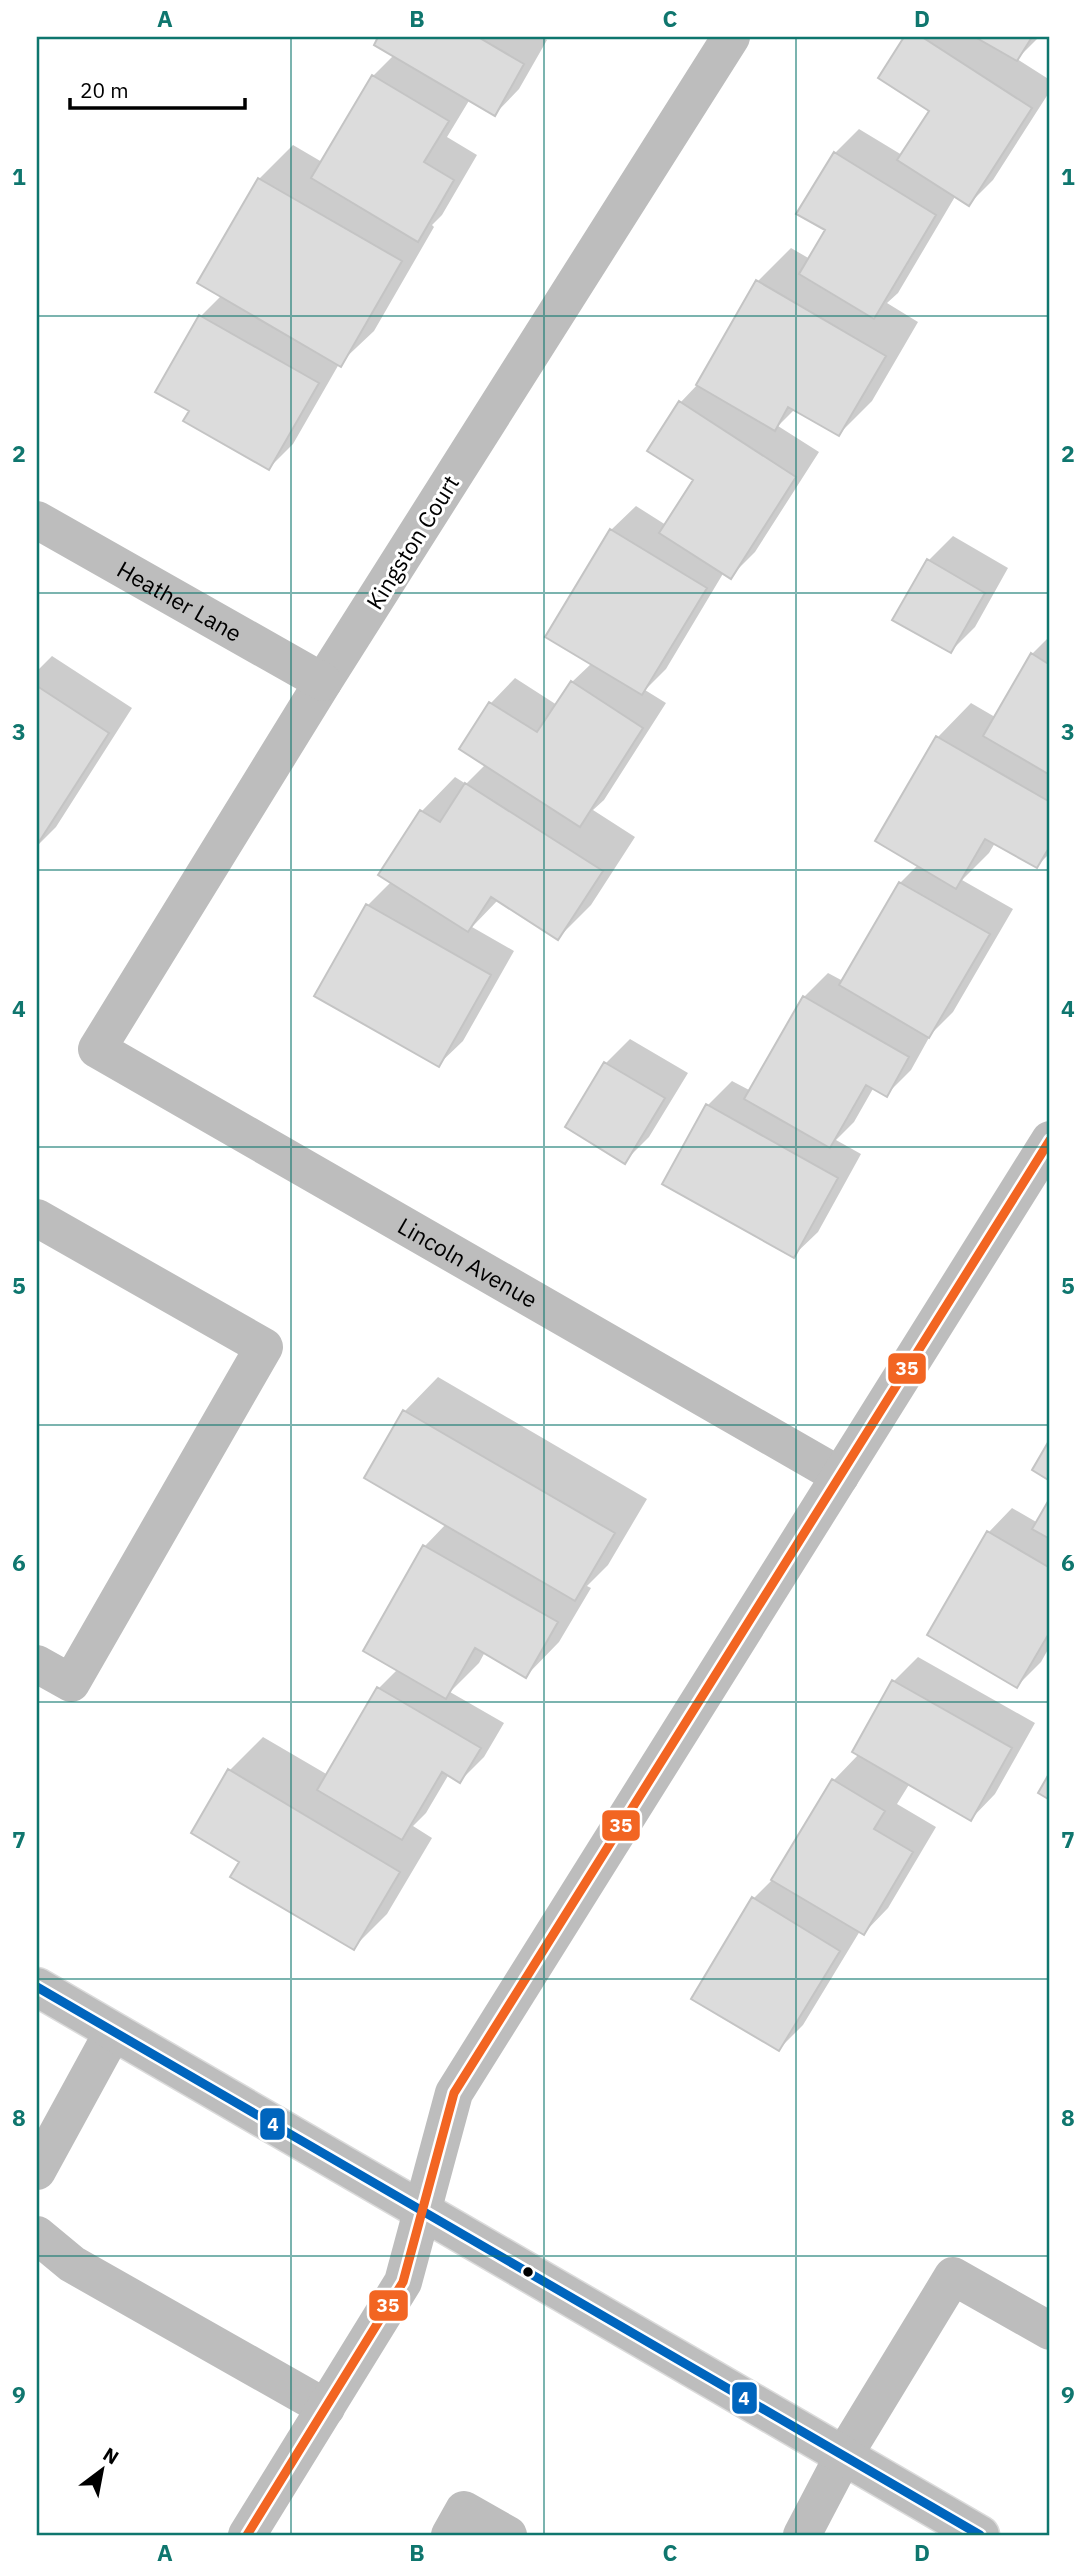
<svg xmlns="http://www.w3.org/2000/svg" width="1087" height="2572" viewBox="0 0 1087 2572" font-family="'IBM Plex Sans',sans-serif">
  <rect width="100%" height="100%" fill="#fff"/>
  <!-- shadow -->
  <path fill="#0003" d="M380,37H542L547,40L519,89L495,114L470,99L447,137L477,155L442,215L432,225L434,227L374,331L339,364L293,444L269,468L192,410L201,316L222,295L199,282L259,179L293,145L322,162L373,76L394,55L376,44Z
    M906,37H1039L1017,59L1050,80V91L993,180L969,204L956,195L898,293L887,303L918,322L872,401L839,434L795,409L778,426L819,452L755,552L731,576L724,572L666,669L645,690L666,703L604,800L593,810L635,837L591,905L558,938L498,900L472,927L514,951L463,1041L438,1065L368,905L392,881L381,875L422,811L455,777L466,784L486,764L461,748L491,703L515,678L557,705L572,682L592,663L611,530L636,506L666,525L695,480L680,403L698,384L758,281L791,248L810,259L827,230L835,153L859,129L902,155L931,110L880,77Z
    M953,536L1008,568L975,627L951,651L929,560Z
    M1050,636V853L1037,866L995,843L989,853L962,880L1013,909L953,1012L931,1034L911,1070L887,1094L874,1087L854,1122L836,1140L861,1154L818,1232L793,1256L708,1105L732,1081L751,1091L804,997L828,973L843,981L900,883L918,865L877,841L938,737L971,703L995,717L1032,654Z
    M52,656L132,708L56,827L37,846V671Z
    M630,1039L688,1073L649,1137L625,1161L606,1063Z
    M438,1377L647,1499L608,1565L587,1586L591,1588L559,1642L526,1676L485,1652L479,1663L450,1692L504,1723L484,1757L460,1781L449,1774L426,1813L413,1826L432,1838L387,1914L354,1947L241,1861L230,1770L263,1737L328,1775L379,1688L398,1669L425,1546L446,1524L366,1477L405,1411Z
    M1050,1501V1646L1041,1662L1017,1686L988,1533L1012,1508L1038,1523Z
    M918,1657L1035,1723L995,1794L971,1819L910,1783L897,1804L936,1827L888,1908L864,1933L860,1931L803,2025L779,2049L754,1898L776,1876L834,1780L859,1754L854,1751L894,1681Z"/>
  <!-- building -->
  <path fill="#dcdcdc" stroke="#c4c4c4" stroke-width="2" d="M378,37H478L524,64L495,116L374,45Z
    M904,37H922L1032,108L969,206L897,160L929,111L878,78Z
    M975,37H1032L1017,61Z
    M372,75L449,121L424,162L454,180L418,242L311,178Z
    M834,152L936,215L874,319L799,274L825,230L796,214Z
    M258,178L402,261L341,367L197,283Z
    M756,280L886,356L839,436L788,407L775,431L696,385Z
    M199,315L319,383L269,470L183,421L189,411L155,392Z
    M679,401L796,477L731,579L659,533L693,480L647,451Z
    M610,529L707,588L642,695L545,637Z
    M927,559L985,593L951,653L892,620Z
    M1031,653L1050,665V775L983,736Z
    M571,681L643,728L580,827L459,749L489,702L537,732Z
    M37,686L109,733L37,845Z
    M936,736L1050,802V846L1037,868L985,839L956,889L875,841Z
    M465,783L603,871L558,940L491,897L468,932L378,875L420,810L440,822Z
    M899,882L990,934L929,1038L839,985Z
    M366,904L491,975L439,1067L314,996Z
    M803,996L909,1057L887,1097L866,1085L830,1148L744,1099Z
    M604,1062L665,1098L625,1164L565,1127Z
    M706,1104L838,1178L794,1258L662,1184Z
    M403,1410L615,1533L575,1601L364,1478Z
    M1050,1439V1481L1032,1470Z
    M1050,1498V1539L1032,1529Z
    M987,1531L1050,1568V1636L1048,1635L1017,1688L927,1635Z
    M423,1545L558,1622L526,1678L475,1648L446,1699L363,1651Z
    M892,1680L1012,1748L971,1821L852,1752Z
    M377,1687L481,1748L460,1783L442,1772L402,1840L317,1790Z
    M228,1769L400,1872L354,1950L230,1877L239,1862L191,1833Z
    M1050,1772V1800L1038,1793Z
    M832,1779L885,1811L874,1829L913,1852L864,1935L771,1880Z
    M752,1897L840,1951L779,2051L691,1999Z"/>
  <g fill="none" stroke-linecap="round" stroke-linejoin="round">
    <!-- major casing -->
    <g stroke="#dbdbdb" stroke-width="41">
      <path id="major" d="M37,1987L980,2535"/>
    </g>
    <!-- minor -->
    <g stroke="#bdbdbd" stroke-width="38">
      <path id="s1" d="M731,37L323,682L97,1049L840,1476"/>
      <path id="s2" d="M37,520L323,682"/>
      <path d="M37,1218L264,1347L71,1683L37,1664"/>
      <path d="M37,2171L113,2032"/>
      <path d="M37,2235L72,2264L326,2408"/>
      <path d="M247,2535L403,2282L454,2093L1050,1140"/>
      <path d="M450,2535L464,2510L508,2535"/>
      <path d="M802,2535L844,2455L953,2276L1050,2331"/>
    </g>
    <!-- major -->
    <use href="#major" stroke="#bdbdbd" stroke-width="38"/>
    <!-- bus-1 casing -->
    <g stroke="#fff" stroke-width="14">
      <path id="bus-1" d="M37,1987L980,2535"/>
    </g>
    <!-- bus-2 casing -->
    <g stroke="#fff" stroke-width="14">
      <path id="bus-2" d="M247,2535L403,2282L454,2093L1050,1140"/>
    </g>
    <!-- bus-1 -->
    <use href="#bus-1" stroke="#0065bd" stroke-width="9"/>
    <!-- bus-2 -->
    <use href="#bus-2" stroke="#f26522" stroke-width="9"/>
  </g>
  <!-- grid -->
  <path fill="none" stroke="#0f766e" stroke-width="2" stroke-opacity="0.55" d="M291,37V2535M544,37V2535M796,37V2535M37,316H1050M37,593H1050M37,870H1050M37,1147H1050M37,1425H1050M37,1702H1050M37,1979H1050M37,2256H1050"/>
  <!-- markers -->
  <circle fill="#000" stroke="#fff" stroke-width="2.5" cx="528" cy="2272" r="6"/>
  <g text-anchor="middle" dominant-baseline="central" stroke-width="6" stroke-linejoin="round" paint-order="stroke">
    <!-- street labels -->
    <g font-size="23" fill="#000" stroke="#fff">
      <text transform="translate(412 542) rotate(-58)">Kingston Court</text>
      <text stroke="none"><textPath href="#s2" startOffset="164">Heather Lane</textPath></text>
      <text stroke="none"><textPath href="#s1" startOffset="1622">Lincoln Avenue</textPath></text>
    </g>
  </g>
  <g stroke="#fff" stroke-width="2.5">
    <rect x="887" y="1352" width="40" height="33" rx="7" fill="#f26522"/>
    <rect x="601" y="1809" width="40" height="33" rx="7" fill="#f26522"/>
    <rect x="259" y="2107" width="27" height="34" rx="7" fill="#0065bd"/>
    <rect x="368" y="2289" width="41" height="33" rx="7" fill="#f26522"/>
    <rect x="731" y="2381" width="27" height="34" rx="7" fill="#0065bd"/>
  </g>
  <g font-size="19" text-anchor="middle" font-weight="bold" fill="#fff">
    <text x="907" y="1375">35</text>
    <text x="621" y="1832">35</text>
    <text x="273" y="2131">4</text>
    <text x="388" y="2312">35</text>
    <text x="744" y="2405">4</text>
  </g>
  <!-- border -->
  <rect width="1087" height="2572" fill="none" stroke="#ffffff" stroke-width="77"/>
  <!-- north arrow -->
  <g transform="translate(102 2470) rotate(32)" stroke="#ffffff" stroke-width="5" paint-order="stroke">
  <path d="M0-5L12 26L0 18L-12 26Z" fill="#000000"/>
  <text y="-10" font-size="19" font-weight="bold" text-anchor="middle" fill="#000000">N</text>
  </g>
  <!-- scale -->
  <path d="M70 98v10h175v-10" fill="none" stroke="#000000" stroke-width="3.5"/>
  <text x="80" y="98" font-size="21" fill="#000000" stroke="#ffffff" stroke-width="5" paint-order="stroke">20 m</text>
  <rect x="38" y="38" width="1010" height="2496" fill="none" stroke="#0f766e" stroke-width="2.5"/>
  <g font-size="23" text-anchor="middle" font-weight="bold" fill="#0f766e">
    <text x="165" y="27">A</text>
    <text x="417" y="27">B</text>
    <text x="670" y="27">C</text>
    <text x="922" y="27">D</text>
    <text x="19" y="185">1</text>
    <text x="1068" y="185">1</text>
    <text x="19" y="462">2</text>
    <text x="1068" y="462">2</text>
    <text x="19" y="740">3</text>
    <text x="1068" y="740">3</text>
    <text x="19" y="1017">4</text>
    <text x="1068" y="1017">4</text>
    <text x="19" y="1294">5</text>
    <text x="1068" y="1294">5</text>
    <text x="19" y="1571">6</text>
    <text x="1068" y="1571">6</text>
    <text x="19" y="1848">7</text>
    <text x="1068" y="1848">7</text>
    <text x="19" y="2126">8</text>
    <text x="1068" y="2126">8</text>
    <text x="19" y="2403">9</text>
    <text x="1068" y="2403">9</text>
    <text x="165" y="2561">A</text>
    <text x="417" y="2561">B</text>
    <text x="670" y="2561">C</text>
    <text x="922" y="2561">D</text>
  </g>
</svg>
